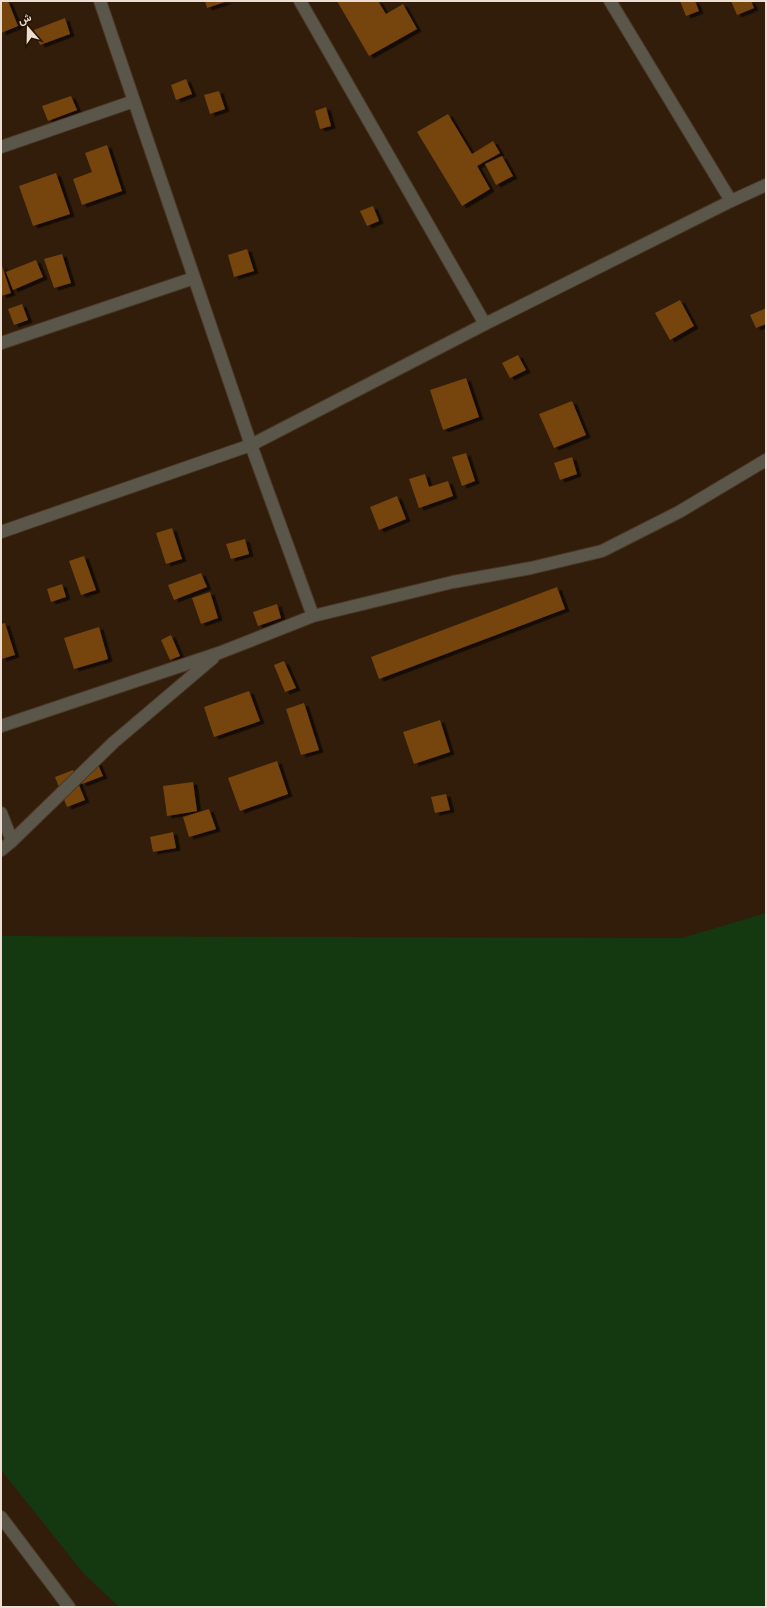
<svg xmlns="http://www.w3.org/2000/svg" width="767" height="1608" viewBox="0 0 767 1608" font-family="Barlow,Vazirmatn,sans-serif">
  <defs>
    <filter id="shadow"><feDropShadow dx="4.5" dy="2.5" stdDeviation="0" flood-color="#0009"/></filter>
  </defs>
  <rect width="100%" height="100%" fill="#311d0a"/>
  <!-- green -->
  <path fill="#143810" d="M766,913V1607H119L84,1574L1,1470V936L682,938Z"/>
  <!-- building -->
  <path fill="#75440c" filter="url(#shadow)" d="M5,1H8L18,26L1,33V3Z
    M205,1H228L207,8Z
    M337,1H378L386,14L403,4L417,29L369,56Z
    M680,1H695L699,11L686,16Z
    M731,1H751L754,8L737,15Z
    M65,18L70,34L40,45L34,30Z
    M186,79L192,94L176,100L171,85Z
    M219,91L225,109L210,114L204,95Z
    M71,96L77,110L48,121L42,106Z
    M326,107L331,126L320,129L315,111Z
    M448,114L472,154L493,141L500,153L477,166L490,189L462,206L417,132Z
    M107,145L122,191L82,205L73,179L92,172L85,153Z
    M502,156L513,176L496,185L485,164Z
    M56,173L70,214L33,226L19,186Z
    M373,206L379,221L367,226L360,211Z
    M247,249L254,271L234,277L228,255Z
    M62,254L71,283L54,288L44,259Z
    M36,260L43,277L13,290L6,272Z
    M1,263L11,293L1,296Z
    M680,300L694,326L670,340L655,313Z
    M22,304L28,320L14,325L8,309Z
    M766,308V324L756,328L750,315Z
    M518,355L526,370L510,378L502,363Z
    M466,378L479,417L443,430L430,390Z
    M572,401L586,435L554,448L539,414Z
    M466,453L475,481L462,486L452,457Z
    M572,457L577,474L560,480L554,463Z
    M425,474L429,487L448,481L453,496L419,508L409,479Z
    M397,496L406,519L379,530L370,507Z
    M172,528L182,559L166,564L156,533Z
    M245,539L249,554L231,559L226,544Z
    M84,556L96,590L81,595L69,561Z
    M201,573L207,587L174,600L168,585Z
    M62,584L66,597L51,602L47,589Z
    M557,587L565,609L379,679L371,657Z
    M210,592L218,618L201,624L192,598Z
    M277,604L281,618L258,626L253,612Z
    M5,623L15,655L1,659V624Z
    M99,627L108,659L74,669L64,638Z
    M171,635L180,656L170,660L161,640Z
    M284,661L296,688L285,692L274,665Z
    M249,691L260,721L214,737L204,707Z
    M304,703L319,750L301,755L286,709Z
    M440,720L450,752L414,764L403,732Z
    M277,761L288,794L240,811L228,778Z
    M97,762L103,776L82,784L76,771Z
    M73,770L85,800L67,807L55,777Z
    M193,782L197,811L167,816L163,786Z
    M446,794L450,810L435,813L431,797Z
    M209,809L216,829L189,837L183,817Z
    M173,832L176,848L153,852L150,837Z"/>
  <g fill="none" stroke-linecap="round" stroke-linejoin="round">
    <!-- street casing -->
    <g stroke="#4b3826" stroke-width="14">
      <path id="street" d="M100,1L251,445L313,616
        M300,1L485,324
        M610,1L731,201
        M1,147L134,101
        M1,343L194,278
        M1,532L251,445L485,324L731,201L766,185
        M1,726L219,653L313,616L453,582L531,568L602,551L679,512L766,460
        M1,813L12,841
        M1,850L12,841L114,742L213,658
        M1,1517L69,1607"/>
    </g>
    <!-- street -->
    <use href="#street" stroke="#5a574a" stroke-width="12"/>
  </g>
  <!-- border -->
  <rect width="767" height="1608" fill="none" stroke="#ecded2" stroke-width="4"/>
  <!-- north arrow -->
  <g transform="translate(28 28) rotate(340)" stroke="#271302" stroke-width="3" paint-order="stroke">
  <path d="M0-3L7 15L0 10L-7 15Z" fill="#ecded2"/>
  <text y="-6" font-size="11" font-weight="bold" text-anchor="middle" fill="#ecded2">ش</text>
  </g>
</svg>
